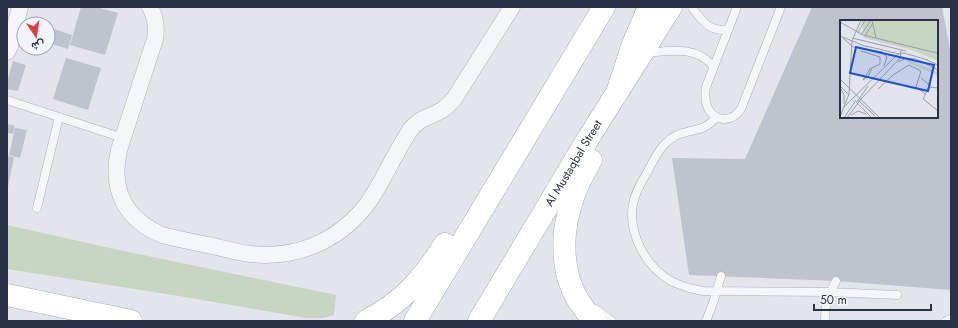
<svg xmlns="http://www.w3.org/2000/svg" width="958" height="328" viewBox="0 0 958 328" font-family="Jost,Vazirmatn,sans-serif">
  <rect width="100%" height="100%" fill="#e2e5eb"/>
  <!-- green -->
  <path fill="#c6d6c2" d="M7,225L119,250L336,295L334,315L323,318H306L179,296L7,269Z"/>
  <!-- building -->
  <path fill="#bec3ce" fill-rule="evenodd" d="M81,7H96L118,13L105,55L70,45Z
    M812,7H942L951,54V290L836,281L689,275L672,158L745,159ZM841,21H937V117H841Z
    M48,27L72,35L68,49L48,43Z
    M66,58L101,68L88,110L53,99Z
    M13,61L26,65L18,91L7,89V82Z
    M7,124L15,126L13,134L7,133Z
    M15,128L27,130L20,158L9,155Z
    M7,156L14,157L8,187H7Z"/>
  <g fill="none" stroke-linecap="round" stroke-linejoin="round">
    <!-- service casing -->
    <g stroke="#aaafb9" stroke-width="9">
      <path id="service" d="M692,7C702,21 708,31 727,30
        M737,7L706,87C705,94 705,102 708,108C716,124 733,121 741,109L781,7
        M645,53C670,51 695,45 713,66
        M7,100L123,138
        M717,117C712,122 708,126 702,128C697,130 693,130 687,132C680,133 672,137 666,143C658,150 653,161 648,171C642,181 635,192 633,204C628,233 645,266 671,281C681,286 691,289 703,291L830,292L897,295
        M37,208L59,117
        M596,309L612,321
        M706,321L713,303L721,276
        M825,321C824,306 829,294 836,281
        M946,321L951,319"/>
    </g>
    <!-- minor casing -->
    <g stroke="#aaafb9" stroke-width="17">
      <path id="minor" d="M150,7C156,18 157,28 155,39L119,150C110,190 125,219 162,235C179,239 196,243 213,246C225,249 238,253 251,254C295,259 336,242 364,208C371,200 376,190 382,180C391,163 400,146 410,130C420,117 429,118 442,110C447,107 450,103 454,99L512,7
        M7,52L10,46L20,7"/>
    </g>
    <!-- secondary casing -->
    <g stroke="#aaafb9" stroke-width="23">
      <g id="secondary">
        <path d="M591,160C586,169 581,178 577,187C571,201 567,217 565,232C562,267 569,296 595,321"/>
        <path d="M7,295L131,321"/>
        <path d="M366,321C402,303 424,277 445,244"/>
        <path d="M415,321L604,7"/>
        <path id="s1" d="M479,321L589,137L671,7"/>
      </g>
    </g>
    <!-- primary casing -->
    <g stroke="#a0a8b8" stroke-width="23">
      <path id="primary" d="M617,93L633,44L649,7"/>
    </g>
    <!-- service -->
    <use href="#service" stroke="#f5f6f9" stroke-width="8"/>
    <!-- minor -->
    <use href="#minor" stroke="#f5f6f9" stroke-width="16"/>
    <!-- secondary -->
    <use href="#secondary" stroke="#fff" stroke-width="22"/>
    <!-- primary -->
    <use href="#primary" stroke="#fff" stroke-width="22"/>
  </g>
  <g text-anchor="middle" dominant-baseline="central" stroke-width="3" stroke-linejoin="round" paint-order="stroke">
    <!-- street labels -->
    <g font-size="12" fill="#283145" stroke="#f1f4f8">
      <text stroke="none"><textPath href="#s1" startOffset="184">Al Mustaqbal Street</textPath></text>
    </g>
  </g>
  <!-- overview -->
  <g transform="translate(840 20)">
    <rect width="98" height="98" fill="#e2e5eb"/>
    <path d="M22,0H98V41L69,29L24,18ZM67,40L98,52V56L66,41Z" fill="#c6d6c2"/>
    <path fill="none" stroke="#989da9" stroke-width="1" d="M32,0L36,18M0,2L23,15L97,33M18,13L25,0M21,15L31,0M0,16L27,27M25,16L33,3M3,18L13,27L42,32M12,18L66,31M26,26L59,34M21,31L40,37V44L32,48M41,31L47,37L44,46M76,39L98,50M87,40L98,45M58,42L66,38L76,39M32,48L28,57L23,60L30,49ZM81,58L91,66M0,59L40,98M0,66L9,75M98,68L89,67L83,79L98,91M1,69L4,75V84M38,69L53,55L69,45L81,51L76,67L85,74M18,80L35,96M16,82L32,98M17,82L28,66M4,87L58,34L64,33L88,40M11,95L18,91L26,94M0,97L9,74L12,21L21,0M4,98L16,80M7,98L21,79L60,38L61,30"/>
    <path fill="#1d4ed8" fill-opacity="0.15" stroke="#1d4ed8" stroke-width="2" d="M16,27L94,45L88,71L10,53Z"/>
    <rect width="98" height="98" fill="none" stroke="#283145" stroke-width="2"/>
  </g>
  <!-- border -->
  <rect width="958" height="328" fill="none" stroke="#283145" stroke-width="16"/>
  <!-- north arrow -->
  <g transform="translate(36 36) rotate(167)"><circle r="19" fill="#f1f4f8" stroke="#a1a6b0"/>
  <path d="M0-3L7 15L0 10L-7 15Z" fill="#d93e4b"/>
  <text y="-6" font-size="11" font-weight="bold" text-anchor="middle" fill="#283145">ش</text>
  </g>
  <!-- scale -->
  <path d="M814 304v6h117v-6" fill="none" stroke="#283145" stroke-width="2"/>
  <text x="820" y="304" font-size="12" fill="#283145" stroke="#f1f4f8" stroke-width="3" paint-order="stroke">50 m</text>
</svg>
